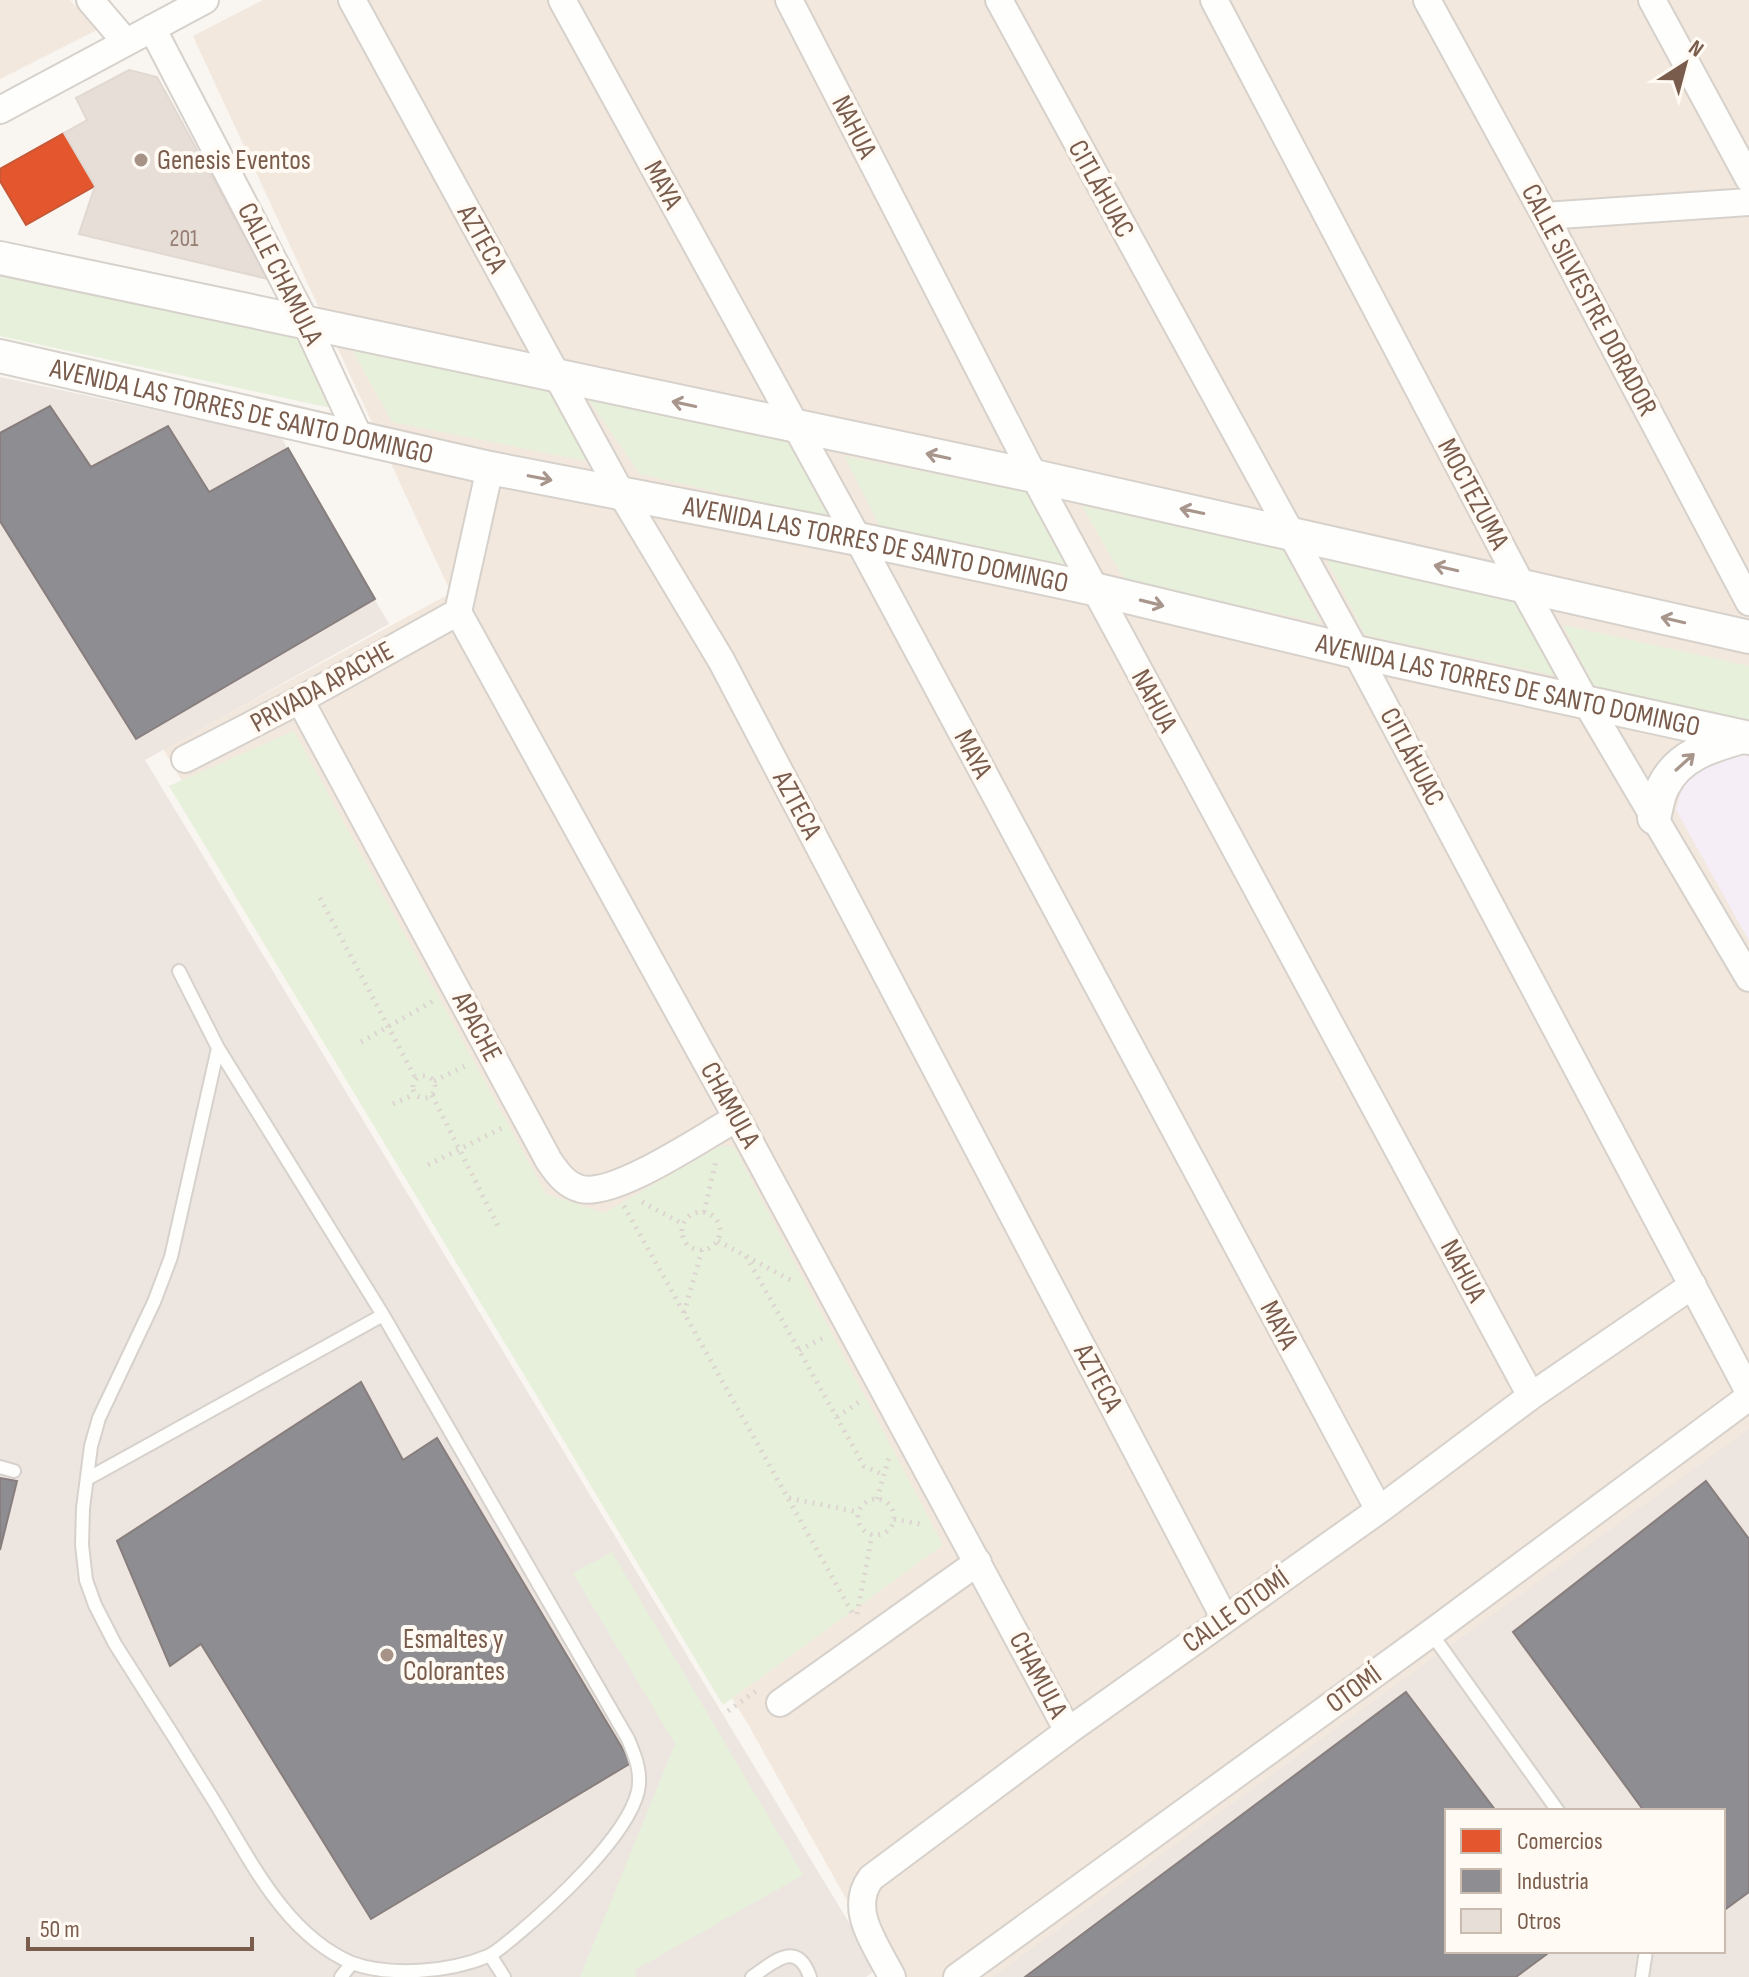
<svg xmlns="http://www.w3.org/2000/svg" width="1749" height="1977" viewBox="0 0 1749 1977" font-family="'Sofia Sans Condensed',sans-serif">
  <rect width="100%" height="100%" fill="#f9f5f0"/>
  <!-- residential -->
  <path fill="#f2e8de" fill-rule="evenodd" d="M0,0H70L97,30L0,79Z
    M263,0H1749V1977H890L749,1726L163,749L451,593L193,36ZM1447,1811H1723V1951H1447Z"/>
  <!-- industrial -->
  <path fill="#ede5e0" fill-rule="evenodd" d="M0,377L281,437L389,624L145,760L877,1969L866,1977H0Z
    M1749,1429V1977H993ZM1447,1811H1723V1951H1447Z"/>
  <!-- education -->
  <path fill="#f6eef6" d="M1708,752H1749V941L1676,810L1684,780Z"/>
  <!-- green -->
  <path fill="#e7f0db" d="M0,268L306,332L345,411L0,336Z
    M349,344L551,390L592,462L392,422Z
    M588,399L802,444L845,522L640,474Z
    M844,456L1029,493L1068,566L880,527Z
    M1082,506L1282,548L1321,623L1125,581Z
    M1325,556L1515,597L1562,677L1365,635Z
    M1563,625L1749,666V729L1598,695Z
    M294,731L546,1194L604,1213L720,1146L734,1147L943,1545L723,1705L169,786Z
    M612,1552L803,1875L635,1970L636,1977H580L675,1744L573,1573Z"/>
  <!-- shops -->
  <path fill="#e4572e" stroke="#c45837" stroke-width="2" d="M64,133L95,186L26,225L0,181V169Z"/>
  <!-- industry -->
  <path fill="#8d8d92" stroke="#877e7d" stroke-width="2" d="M50,406L91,467L168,426L209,492L288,448L375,599L136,739L0,521V433Z
    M361,1382L403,1460L437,1438L631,1763L371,1919L201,1644L170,1666L117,1541Z
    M0,1478L17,1481L0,1550Z
    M1706,1481L1749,1539V1892L1723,1911V1811H1644L1513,1632Z
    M1406,1692L1496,1811H1447V1951H1551L1516,1977H1025Z"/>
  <!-- building -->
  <path fill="#e6ded7" stroke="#e2d8d2" stroke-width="2" d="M129,70L157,77L268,279L79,234L95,186L64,133L87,120L76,98Z"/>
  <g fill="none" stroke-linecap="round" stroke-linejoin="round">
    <!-- service casing -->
    <g stroke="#d7d1cb" stroke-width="16">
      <path id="service" d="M179,971L218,1048L383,1315L628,1739C635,1756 642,1772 638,1791C627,1838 549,1908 513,1938C505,1944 497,1952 488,1956C450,1972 390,1977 352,1963C282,1933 248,1854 209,1793C178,1743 147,1694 115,1644L95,1605L86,1580L82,1545L83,1508L91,1446L99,1418L154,1302L171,1257L218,1048
        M0,1467L14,1471
        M87,1479L383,1315
        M1431,1633L1558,1811
        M490,1955L504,1977
        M341,1977L352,1963
        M752,1977C774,1962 797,1939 810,1977
        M1642,1977L1646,1951"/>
    </g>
    <!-- minor casing -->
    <g stroke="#d7d1cb" stroke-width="30">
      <path id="minor" d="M90,0L125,41
        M352,0L621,493L721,660L1225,1619
        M562,0L858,539L1379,1510
        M789,0L1034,476L1531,1396
        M999,0L1356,652L1749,1392
        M1214,0L1522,586L1586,702L1749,978
        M1427,0L1545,216L1749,602
        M1652,0L1749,179
        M152,28L306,323L359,437
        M0,110L205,0
        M1545,216L1749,202
        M490,468L458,612L737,1118L1068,1731
        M300,700L549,1161C558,1174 566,1185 581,1189C616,1197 704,1136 737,1118
        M185,759L300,700L458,612
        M780,1703L978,1562
        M892,1977C877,1946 847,1910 871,1878L1068,1731L1379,1510L1531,1396L1693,1285
        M957,1977L1431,1633L1749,1397"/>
    </g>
    <!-- tertiary casing -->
    <g stroke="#d7d1cb" stroke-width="36">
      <g id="tertiary">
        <path d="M0,258L1034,476L1749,637"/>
        <path id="s1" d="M0,356L490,468L858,539L1094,589L1356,652L1749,738"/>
        <path d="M1654,818C1657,808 1658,796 1663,787C1678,755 1711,746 1742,737"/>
      </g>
    </g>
    <!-- path -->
    <path stroke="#dcd5d0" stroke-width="5" stroke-dasharray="2 6" stroke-linecap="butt" d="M320,898L416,1079
      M361,1042L433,1001
      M413 1087a11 11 0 1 1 22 0a11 11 0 1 1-22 0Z
      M434,1081L469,1064
      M432,1095L500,1230
      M393,1104L415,1094
      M428,1165L502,1128
      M642,1202L683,1224
      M624,1206L854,1616
      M704,1212L716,1161
      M682 1231a19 19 0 1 1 38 0a19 19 0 1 1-38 0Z
      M718,1241L794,1282
      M746,1256L864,1466L884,1475
      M684,1313L702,1250
      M799,1350L827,1336
      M837,1417L859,1402
      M789,1498L858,1512
      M858 1517a18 18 0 1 1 36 0a18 18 0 1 1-36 0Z
      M877,1499L889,1457
      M894,1519L925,1525
      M857,1614L872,1535
      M728,1711L756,1691"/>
    <!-- service -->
    <use href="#service" stroke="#fefefd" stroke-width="12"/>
    <!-- minor -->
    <use href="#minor" stroke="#fefefd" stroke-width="26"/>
    <!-- tertiary -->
    <use href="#tertiary" stroke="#fefefd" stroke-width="32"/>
  </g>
  <!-- one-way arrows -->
  <defs><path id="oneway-shaft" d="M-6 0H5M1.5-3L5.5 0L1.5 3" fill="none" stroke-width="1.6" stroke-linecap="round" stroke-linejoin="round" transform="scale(2)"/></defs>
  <g stroke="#a8958b">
    <use href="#oneway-shaft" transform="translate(684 404) rotate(-168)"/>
    <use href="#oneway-shaft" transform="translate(938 456) rotate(-168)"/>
    <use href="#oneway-shaft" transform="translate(540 478) rotate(11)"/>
    <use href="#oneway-shaft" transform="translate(1192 511) rotate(-168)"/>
    <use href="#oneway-shaft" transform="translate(1446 568) rotate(-167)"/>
    <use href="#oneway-shaft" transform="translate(1152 603) rotate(14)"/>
    <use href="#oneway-shaft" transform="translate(1673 620) rotate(-167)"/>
    <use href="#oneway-shaft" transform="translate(1685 762) rotate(-42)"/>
  </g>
  <!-- markers -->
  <g fill="#a69286" stroke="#fffaf3" stroke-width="3">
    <circle cx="141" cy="160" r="8"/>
    <circle cx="387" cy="1655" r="8"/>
  </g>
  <g text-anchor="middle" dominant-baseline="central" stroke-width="8" stroke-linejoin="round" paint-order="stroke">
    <!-- number labels -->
    <g font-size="24" fill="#977e72">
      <text x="184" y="238">201</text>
    </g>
    <!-- street labels -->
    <g font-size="28" fill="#7a5c4d" stroke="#fffaf3">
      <text transform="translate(854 127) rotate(63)">NAHUA</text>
      <text transform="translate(663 185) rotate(61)">MAYA</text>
      <text transform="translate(1101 189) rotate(61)">CITLÁHUAC</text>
      <text transform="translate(482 239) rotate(61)">AZTECA</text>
      <text transform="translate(280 274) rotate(63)">CALLE CHAMULA</text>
      <text transform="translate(1589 300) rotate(62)">CALLE SILVESTRE DORADOR</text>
      <text stroke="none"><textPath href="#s1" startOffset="248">AVENIDA LAS TORRES DE SANTO DOMINGO</textPath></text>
      <text transform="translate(1473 494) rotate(62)">MOCTEZUMA</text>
      <text stroke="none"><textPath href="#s1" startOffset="896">AVENIDA LAS TORRES DE SANTO DOMINGO</textPath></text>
      <text stroke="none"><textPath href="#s1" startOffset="1544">AVENIDA LAS TORRES DE SANTO DOMINGO</textPath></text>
      <text transform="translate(322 687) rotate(-29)">PRIVADA APACHE</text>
      <text transform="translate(1154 701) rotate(62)">NAHUA</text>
      <text transform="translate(973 754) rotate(62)">MAYA</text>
      <text transform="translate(1412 757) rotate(62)">CITLÁHUAC</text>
      <text transform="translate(797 805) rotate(62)">AZTECA</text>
      <text transform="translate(477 1027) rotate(62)">APACHE</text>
      <text transform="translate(730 1105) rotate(61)">CHAMULA</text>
      <text transform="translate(1463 1271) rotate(62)">NAHUA</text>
      <text transform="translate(1279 1325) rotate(62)">MAYA</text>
      <text transform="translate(1098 1378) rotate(62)">AZTECA</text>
      <text transform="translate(1236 1611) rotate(-35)">CALLE OTOMÍ</text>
      <text transform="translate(1038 1675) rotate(62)">CHAMULA</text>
      <text transform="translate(1354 1689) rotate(-36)">OTOMÍ</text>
    </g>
    <!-- poi labels -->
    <g font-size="28" fill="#7a5c4d" stroke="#fffaf3" text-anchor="start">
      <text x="157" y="160">Genesis Eventos</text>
      <text x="403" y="1639">Esmaltes y<tspan x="403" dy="32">Colorantes</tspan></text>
    </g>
  </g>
  <!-- legend -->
  <rect x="1445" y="1809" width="280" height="144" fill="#fffaf3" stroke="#cabbb1" stroke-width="2"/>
  <rect x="1461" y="1829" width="40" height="24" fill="#e4572e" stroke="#cabbb1" stroke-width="2"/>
  <text x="1517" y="1849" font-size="24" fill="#7a5c4d">Comercios</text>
  <rect x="1461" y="1869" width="40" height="24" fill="#8d8d92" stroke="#cabbb1" stroke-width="2"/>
  <text x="1517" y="1889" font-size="24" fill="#7a5c4d">Industria</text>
  <rect x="1461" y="1909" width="40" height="24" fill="#e6ded7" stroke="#cabbb1" stroke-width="2"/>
  <text x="1517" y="1929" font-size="24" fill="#7a5c4d">Otros</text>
  <!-- north arrow -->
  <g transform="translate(1685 64) rotate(36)" stroke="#fffaf3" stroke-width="6" paint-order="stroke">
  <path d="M0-6L14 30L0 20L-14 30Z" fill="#7a5c4d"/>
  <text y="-12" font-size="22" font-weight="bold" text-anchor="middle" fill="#7a5c4d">N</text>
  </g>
  <!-- scale -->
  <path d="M28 1937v12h224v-12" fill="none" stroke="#7a5c4d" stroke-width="4"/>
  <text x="40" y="1937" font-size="24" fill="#7a5c4d" stroke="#fffaf3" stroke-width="6" paint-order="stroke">50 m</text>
</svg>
